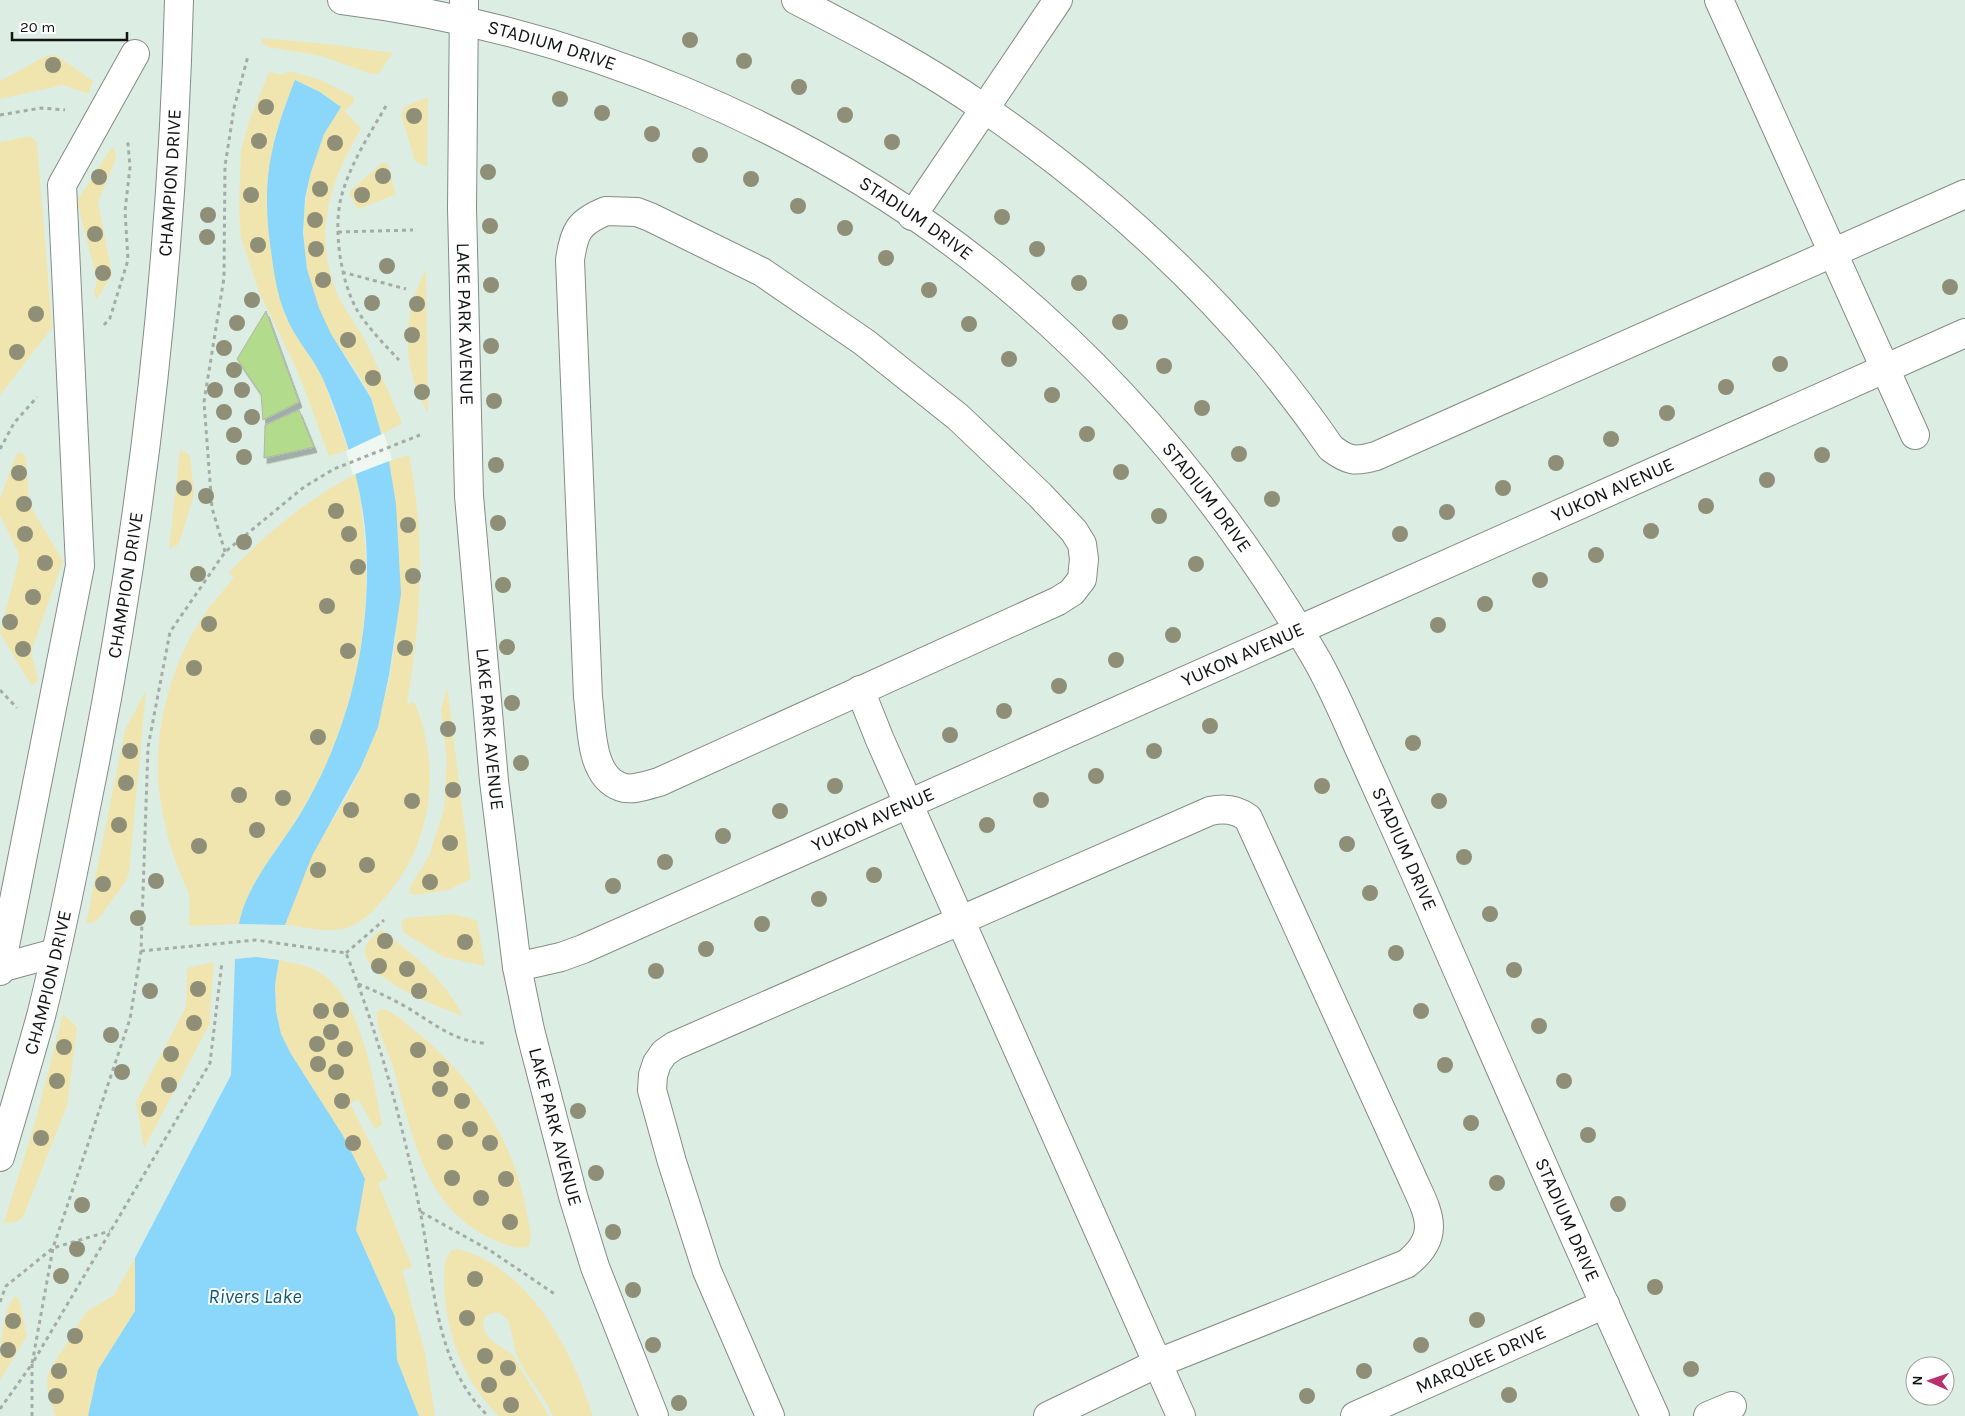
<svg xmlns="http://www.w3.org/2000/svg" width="1965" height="1416" viewBox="0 0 1965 1416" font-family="Karla,sans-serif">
  <defs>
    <filter id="shadow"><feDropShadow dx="3" dy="5.5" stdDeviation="0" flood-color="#0004"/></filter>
  </defs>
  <rect width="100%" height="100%" fill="#eef7f2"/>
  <!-- built -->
  <path fill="#dcede4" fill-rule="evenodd" d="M0,0H1965V1416H0ZM1915,1366H1945V1396H1915Z"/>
  <!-- green -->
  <path fill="#f0e5ae" d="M261,38L328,44L393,53L379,73L371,74L321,56L268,47L262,43Z
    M56,55L93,81L89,94L63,85L0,99V81L46,56Z
    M288,71L321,80L354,97V102L345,111L361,129C330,180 314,230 335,289C342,306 353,320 362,335C377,363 389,394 402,423L381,435C378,423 376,409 371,398C362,375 343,355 331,334C296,273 297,200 323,136C327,126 336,117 341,107L320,92L295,80L274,139L286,317L322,377L348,450L329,456L298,372L259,292L241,238L239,208L241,151L248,124L269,72L282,75Z
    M428,97L427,167L415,161L401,115L404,107Z
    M31,136L37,143L52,328L0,395V142Z
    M112,147H114L116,158L98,202L112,275L97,299L94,294L97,280L77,201Z
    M382,163H387L396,194L358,209L350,195V191Z
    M426,269L428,413C401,366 401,317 426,269Z
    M180,450L190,455L194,494L179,544L169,549Z
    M21,452L26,457L29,504L63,561L31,652L38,680L33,685L30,683L0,633L19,560L18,552L0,515V499L16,455Z
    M409,455C426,541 421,618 407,704L412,702L416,706C441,771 432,842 387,895C377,907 364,922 349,927C329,934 306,927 285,925C294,902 301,879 311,857C327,826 349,797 363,764C404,665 406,566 389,461Z
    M356,474C378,595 365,702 303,809C282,846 247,882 239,924L189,926C189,917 191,901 188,892C178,869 169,845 164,820C148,751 165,670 206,612C215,600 225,589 234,577L228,573C266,534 307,499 356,474Z
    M447,686L471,879L448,890L414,895L410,893V887L429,856L444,809L447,759L441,711Z
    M146,690L129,873L126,881L97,921L86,924L125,730Z
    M453,914L477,920L485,966L444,957L404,933L401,922L406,918Z
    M381,930C414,954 444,979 463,1016C442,1009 362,978 365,950C366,941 375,935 381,930Z
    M279,960C291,963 308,965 319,972C361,997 374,1082 382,1125L375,1129L358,1099L350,1104L388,1178L378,1183L412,1267L402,1270L425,1353L435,1416H419L397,1360L395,1317L356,1230L365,1179L314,1090L291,1054L281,1034L276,1011L275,985Z
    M214,962L209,1025L144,1148L136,1102L186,1007L187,968Z
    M381,1009C390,1008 401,1020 409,1026C468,1071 512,1135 526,1209C528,1221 533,1234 529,1246C517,1251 503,1243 492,1239C423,1207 412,1132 393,1067C389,1053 374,1025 377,1012Z
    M63,1014L77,1027L67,1106L23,1217L16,1222L4,1223L36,1119Z
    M457,1249C530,1267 572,1351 593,1416H553C544,1396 530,1381 520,1362C513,1348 513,1334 508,1320L500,1313H491L484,1318L483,1324L485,1333L492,1341L512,1354L549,1416H499C463,1381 446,1334 444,1284C444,1273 443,1259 451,1251Z
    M135,1258V1311L98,1370L88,1416H55L47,1385L48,1373L86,1312L114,1295Z
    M15,1296L19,1299L27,1336L0,1380C0,1357 0,1312 15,1296Z"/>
  <!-- water -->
  <path fill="#8bd6fb" d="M295,80L320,92L341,107L324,134L311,172L305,198L303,233L307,269L319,308L331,334L371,398L389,461L396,504L401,594L389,675L378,727L361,767L312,856L285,925L239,924C247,882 281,847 302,811C351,728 372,634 366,539C362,484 344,429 323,379C313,357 295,339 286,316C277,295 274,273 271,251C261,183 270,143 295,80Z
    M256,957L279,960L275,985L276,1011L281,1034L291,1054L342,1134L365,1179L356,1230L395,1317L397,1360L419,1416H88L98,1370L135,1311V1258L231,1075L235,959Z"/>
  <!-- pier -->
  <path fill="#eef7f2" d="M384,433L392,460L353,475L346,451Z"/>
  <!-- building -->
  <path fill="#b2db8c" stroke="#b1b5ae" filter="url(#shadow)" d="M266,311L299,402L263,420L261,394L237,359Z
    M299,410L314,447L264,458L265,425Z"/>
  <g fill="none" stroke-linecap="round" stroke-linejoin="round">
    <!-- minor casing -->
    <g stroke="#848c88" stroke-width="30">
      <g id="minor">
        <path id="s1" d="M342,0C572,28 808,125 989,271C1120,377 1229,510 1314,655C1333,687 1347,722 1363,757C1388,813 1414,869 1438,926C1510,1090 1581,1254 1655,1416"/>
        <path d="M796,0C860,33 925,67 985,109C1089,181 1186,266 1267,363C1290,391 1311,419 1331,448C1348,461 1355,462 1376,456L1965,194"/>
        <path d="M1719,0L1915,435"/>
        <path id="s2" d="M464,2L462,208L469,496L494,781L517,967L530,1030L573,1196L595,1267L654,1416"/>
        <path d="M606,211L637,212L650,217L762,272L864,342L958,417L1040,495L1074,531L1082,544L1084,559L1082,579L1072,592L1058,601L659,782C648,785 631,791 621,787C589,776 592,725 588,697L570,260C574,231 579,222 606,211Z"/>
        <path d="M912,216L1058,0"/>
        <path d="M860,690L880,740L1181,1416"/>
        <path id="s3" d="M517,967L561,957L583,949L1965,333"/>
        <path d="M0,968L55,953"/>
        <path d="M0,971L80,566L62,185L135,54"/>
        <path id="s4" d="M0,1157C14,1110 28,1063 41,1016C59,945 73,874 87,802C141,538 172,269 179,0"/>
        <path d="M770,1416L707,1271L672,1162L652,1090L653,1075L657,1063L664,1053L674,1046L1210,811C1224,808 1236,809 1248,818L1410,1173C1426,1210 1445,1234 1406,1264L1158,1363L1048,1416"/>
        <path id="s5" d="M1355,1416L1605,1304"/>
        <path d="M1708,1416L1732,1406"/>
      </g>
    </g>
    <!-- path -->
    <path stroke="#a5aca8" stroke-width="3" stroke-dasharray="4 4" stroke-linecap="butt" d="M386,106C369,135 349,166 341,198C333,230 341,282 357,310C369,329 384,344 399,360
      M0,115L41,108L65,110
      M338,232L413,230
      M342,272L406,289
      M104,325L110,318L128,260L125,211L130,167L128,144L125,140
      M0,449L14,423L37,397
      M225,552L212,508L204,402L224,278L225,166L234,108L248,56
      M0,690L17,708
      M141,951L256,940L346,953C379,1036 403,1124 420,1211C435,1282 433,1362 488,1416
      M346,953L384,920
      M358,984C376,991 392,999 408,1008C433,1023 455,1042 485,1043
      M421,1212L491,1251L556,1295
      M0,1302L6,1286L53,1248L110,1231
      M0,1409L32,1364L53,1248L130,1019L141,951L148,747L170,632L225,552L304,487L334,469L420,435
      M32,1416V1364L210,1063L222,962"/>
    <!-- minor -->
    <use href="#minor" stroke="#fff" stroke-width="28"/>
  </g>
  <!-- trees -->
  <g fill="#8f8e77">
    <circle cx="690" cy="40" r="8"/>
    <circle cx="744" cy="61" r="8"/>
    <circle cx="53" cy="65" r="8"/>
    <circle cx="799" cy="87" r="8"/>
    <circle cx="560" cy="99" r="8"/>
    <circle cx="266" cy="107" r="8"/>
    <circle cx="602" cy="113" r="8"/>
    <circle cx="845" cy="115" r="8"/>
    <circle cx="414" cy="116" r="8"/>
    <circle cx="652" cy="134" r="8"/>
    <circle cx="259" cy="141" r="8"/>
    <circle cx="892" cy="142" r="8"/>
    <circle cx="335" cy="143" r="8"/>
    <circle cx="700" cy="155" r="8"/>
    <circle cx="488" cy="172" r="8"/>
    <circle cx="383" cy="176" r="8"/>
    <circle cx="99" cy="177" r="8"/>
    <circle cx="751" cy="179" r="8"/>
    <circle cx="320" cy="189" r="8"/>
    <circle cx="251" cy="195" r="8"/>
    <circle cx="362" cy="195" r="8"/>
    <circle cx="798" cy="206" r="8"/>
    <circle cx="208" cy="215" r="8"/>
    <circle cx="1002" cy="217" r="8"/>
    <circle cx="315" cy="220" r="8"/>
    <circle cx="490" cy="226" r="8"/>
    <circle cx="845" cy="228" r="8"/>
    <circle cx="95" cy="234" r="8"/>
    <circle cx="207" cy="237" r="8"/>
    <circle cx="258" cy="245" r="8"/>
    <circle cx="316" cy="249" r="8"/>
    <circle cx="1037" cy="249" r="8"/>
    <circle cx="886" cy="258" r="8"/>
    <circle cx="387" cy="266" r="8"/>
    <circle cx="103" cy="273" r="8"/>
    <circle cx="323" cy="280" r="8"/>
    <circle cx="1079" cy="283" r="8"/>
    <circle cx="491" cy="285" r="8"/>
    <circle cx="1950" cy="287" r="8"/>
    <circle cx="929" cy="290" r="8"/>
    <circle cx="252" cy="300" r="8"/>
    <circle cx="372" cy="303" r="8"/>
    <circle cx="417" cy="304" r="8"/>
    <circle cx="36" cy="314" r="8"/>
    <circle cx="1120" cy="322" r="8"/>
    <circle cx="237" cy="323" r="8"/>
    <circle cx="969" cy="324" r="8"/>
    <circle cx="412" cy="335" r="8"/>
    <circle cx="348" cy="340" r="8"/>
    <circle cx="491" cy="346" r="8"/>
    <circle cx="224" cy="348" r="8"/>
    <circle cx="17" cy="352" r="8"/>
    <circle cx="1009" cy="359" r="8"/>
    <circle cx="1780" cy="364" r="8"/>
    <circle cx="1164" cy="366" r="8"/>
    <circle cx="234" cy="370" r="8"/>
    <circle cx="373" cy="378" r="8"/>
    <circle cx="1726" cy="387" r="8"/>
    <circle cx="215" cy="390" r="8"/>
    <circle cx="242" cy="390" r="8"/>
    <circle cx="422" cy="392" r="8"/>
    <circle cx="1052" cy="395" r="8"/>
    <circle cx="494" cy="401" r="8"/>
    <circle cx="1202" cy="408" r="8"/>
    <circle cx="224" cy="412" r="8"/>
    <circle cx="1667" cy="413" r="8"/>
    <circle cx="252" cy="417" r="8"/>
    <circle cx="1087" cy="434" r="8"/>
    <circle cx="234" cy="435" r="8"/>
    <circle cx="1611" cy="439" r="8"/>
    <circle cx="1239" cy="454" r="8"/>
    <circle cx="1822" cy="455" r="8"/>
    <circle cx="244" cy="457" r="8"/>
    <circle cx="1556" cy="463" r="8"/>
    <circle cx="496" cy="465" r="8"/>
    <circle cx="1121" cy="472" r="8"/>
    <circle cx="19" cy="473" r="8"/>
    <circle cx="1767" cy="480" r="8"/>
    <circle cx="184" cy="488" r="8"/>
    <circle cx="1503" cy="488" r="8"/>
    <circle cx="206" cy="496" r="8"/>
    <circle cx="1272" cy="499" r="8"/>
    <circle cx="24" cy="504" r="8"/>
    <circle cx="1706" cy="506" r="8"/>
    <circle cx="336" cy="511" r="8"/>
    <circle cx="1447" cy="512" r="8"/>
    <circle cx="1159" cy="516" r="8"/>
    <circle cx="498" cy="523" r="8"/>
    <circle cx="408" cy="525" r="8"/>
    <circle cx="1651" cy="531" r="8"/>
    <circle cx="25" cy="534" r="8"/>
    <circle cx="349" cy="534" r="8"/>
    <circle cx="1400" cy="534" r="8"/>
    <circle cx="244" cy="542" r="8"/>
    <circle cx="1596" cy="555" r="8"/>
    <circle cx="45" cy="563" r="8"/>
    <circle cx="1196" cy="564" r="8"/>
    <circle cx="358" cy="567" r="8"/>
    <circle cx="198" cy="574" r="8"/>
    <circle cx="413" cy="576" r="8"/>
    <circle cx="1540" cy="580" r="8"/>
    <circle cx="503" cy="585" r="8"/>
    <circle cx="33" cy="597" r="8"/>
    <circle cx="1485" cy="604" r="8"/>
    <circle cx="327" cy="606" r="8"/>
    <circle cx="10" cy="622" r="8"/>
    <circle cx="209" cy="624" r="8"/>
    <circle cx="1438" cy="625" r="8"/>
    <circle cx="1173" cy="635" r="8"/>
    <circle cx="507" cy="647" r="8"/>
    <circle cx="405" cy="648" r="8"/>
    <circle cx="23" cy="649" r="8"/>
    <circle cx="348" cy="651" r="8"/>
    <circle cx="1116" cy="660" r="8"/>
    <circle cx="194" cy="668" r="8"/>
    <circle cx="1059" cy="686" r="8"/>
    <circle cx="512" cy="703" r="8"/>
    <circle cx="1004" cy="711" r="8"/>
    <circle cx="1210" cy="726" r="8"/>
    <circle cx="448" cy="729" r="8"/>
    <circle cx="950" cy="735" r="8"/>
    <circle cx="318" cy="737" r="8"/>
    <circle cx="1413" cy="743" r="8"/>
    <circle cx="130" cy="751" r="8"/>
    <circle cx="1154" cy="751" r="8"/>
    <circle cx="521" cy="763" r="8"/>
    <circle cx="1096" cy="776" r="8"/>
    <circle cx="126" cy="783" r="8"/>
    <circle cx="835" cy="786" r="8"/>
    <circle cx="1322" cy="786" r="8"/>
    <circle cx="453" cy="790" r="8"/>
    <circle cx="239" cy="795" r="8"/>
    <circle cx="283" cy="798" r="8"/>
    <circle cx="1041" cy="800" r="8"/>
    <circle cx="412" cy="801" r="8"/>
    <circle cx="1439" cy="801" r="8"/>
    <circle cx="351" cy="810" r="8"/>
    <circle cx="780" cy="811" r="8"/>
    <circle cx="119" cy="825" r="8"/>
    <circle cx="987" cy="825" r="8"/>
    <circle cx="257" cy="830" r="8"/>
    <circle cx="723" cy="836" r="8"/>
    <circle cx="450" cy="843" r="8"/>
    <circle cx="1347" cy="844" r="8"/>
    <circle cx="199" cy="846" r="8"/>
    <circle cx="1464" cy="857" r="8"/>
    <circle cx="665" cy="862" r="8"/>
    <circle cx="367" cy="865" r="8"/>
    <circle cx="318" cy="870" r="8"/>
    <circle cx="874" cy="875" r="8"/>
    <circle cx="156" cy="881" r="8"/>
    <circle cx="430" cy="882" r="8"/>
    <circle cx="103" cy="884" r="8"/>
    <circle cx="613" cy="886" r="8"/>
    <circle cx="1370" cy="893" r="8"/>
    <circle cx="819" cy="899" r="8"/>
    <circle cx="1490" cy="914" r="8"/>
    <circle cx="138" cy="918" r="8"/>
    <circle cx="762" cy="924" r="8"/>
    <circle cx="385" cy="941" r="8"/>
    <circle cx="465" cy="942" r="8"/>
    <circle cx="706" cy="949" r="8"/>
    <circle cx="1396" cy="953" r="8"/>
    <circle cx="379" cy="966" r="8"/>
    <circle cx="407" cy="969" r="8"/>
    <circle cx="1514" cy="970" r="8"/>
    <circle cx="656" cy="971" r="8"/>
    <circle cx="198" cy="989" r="8"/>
    <circle cx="150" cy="991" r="8"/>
    <circle cx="419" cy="991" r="8"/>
    <circle cx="341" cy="1010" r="8"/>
    <circle cx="321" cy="1011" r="8"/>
    <circle cx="1421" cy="1011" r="8"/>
    <circle cx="194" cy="1023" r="8"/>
    <circle cx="1539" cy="1026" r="8"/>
    <circle cx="331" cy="1032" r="8"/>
    <circle cx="111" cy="1035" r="8"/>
    <circle cx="317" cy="1044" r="8"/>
    <circle cx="64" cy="1047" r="8"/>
    <circle cx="345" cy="1049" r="8"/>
    <circle cx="418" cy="1050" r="8"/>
    <circle cx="171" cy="1054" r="8"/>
    <circle cx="318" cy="1064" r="8"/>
    <circle cx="1445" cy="1065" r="8"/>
    <circle cx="441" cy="1069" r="8"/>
    <circle cx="122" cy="1072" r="8"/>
    <circle cx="336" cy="1072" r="8"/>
    <circle cx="57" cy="1081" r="8"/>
    <circle cx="1564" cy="1081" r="8"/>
    <circle cx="169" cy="1085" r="8"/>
    <circle cx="440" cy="1089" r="8"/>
    <circle cx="342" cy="1101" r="8"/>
    <circle cx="462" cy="1101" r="8"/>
    <circle cx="149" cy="1109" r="8"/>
    <circle cx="578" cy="1111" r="8"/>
    <circle cx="1471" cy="1123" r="8"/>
    <circle cx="470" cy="1129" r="8"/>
    <circle cx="1588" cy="1135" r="8"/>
    <circle cx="41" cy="1138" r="8"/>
    <circle cx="445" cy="1142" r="8"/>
    <circle cx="353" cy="1143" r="8"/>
    <circle cx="490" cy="1143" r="8"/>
    <circle cx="596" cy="1173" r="8"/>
    <circle cx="452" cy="1178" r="8"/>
    <circle cx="506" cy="1179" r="8"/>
    <circle cx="1497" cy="1183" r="8"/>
    <circle cx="481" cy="1198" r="8"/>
    <circle cx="1618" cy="1204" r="8"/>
    <circle cx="82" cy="1205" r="8"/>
    <circle cx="510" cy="1222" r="8"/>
    <circle cx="613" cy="1232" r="8"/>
    <circle cx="77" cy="1249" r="8"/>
    <circle cx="61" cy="1276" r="8"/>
    <circle cx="475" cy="1279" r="8"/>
    <circle cx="1655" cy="1287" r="8"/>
    <circle cx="633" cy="1290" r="8"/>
    <circle cx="467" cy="1318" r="8"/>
    <circle cx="1477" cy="1320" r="8"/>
    <circle cx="13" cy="1321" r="8"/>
    <circle cx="75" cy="1336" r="8"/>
    <circle cx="653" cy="1345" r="8"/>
    <circle cx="1421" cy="1345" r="8"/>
    <circle cx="8" cy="1350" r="8"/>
    <circle cx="485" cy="1356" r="8"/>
    <circle cx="508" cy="1368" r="8"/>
    <circle cx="1691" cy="1369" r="8"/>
    <circle cx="59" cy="1371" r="8"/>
    <circle cx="1364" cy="1371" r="8"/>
    <circle cx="489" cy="1385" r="8"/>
    <circle cx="1509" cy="1395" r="8"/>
    <circle cx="56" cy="1396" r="8"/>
    <circle cx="1307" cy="1396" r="8"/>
    <circle cx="679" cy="1403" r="8"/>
    <circle cx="511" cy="1405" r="8"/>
  </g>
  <g text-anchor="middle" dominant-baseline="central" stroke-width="4" stroke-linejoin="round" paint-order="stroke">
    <!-- street labels -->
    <g font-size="19" fill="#121514" stroke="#fff">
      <text stroke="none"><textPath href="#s1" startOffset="215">STADIUM DRIVE</textPath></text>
      <text stroke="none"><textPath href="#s4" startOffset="991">CHAMPION DRIVE</textPath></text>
      <text stroke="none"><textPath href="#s1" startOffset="620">STADIUM DRIVE</textPath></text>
      <text stroke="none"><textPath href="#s2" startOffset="322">LAKE PARK AVENUE</textPath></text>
      <text stroke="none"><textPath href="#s3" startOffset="1196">YUKON AVENUE</textPath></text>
      <text stroke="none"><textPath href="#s1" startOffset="1025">STADIUM DRIVE</textPath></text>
      <text stroke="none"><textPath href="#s4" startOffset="586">CHAMPION DRIVE</textPath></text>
      <text stroke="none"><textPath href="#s3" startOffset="791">YUKON AVENUE</textPath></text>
      <text stroke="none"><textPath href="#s2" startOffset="728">LAKE PARK AVENUE</textPath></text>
      <text stroke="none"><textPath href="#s3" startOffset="386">YUKON AVENUE</textPath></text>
      <text stroke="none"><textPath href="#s1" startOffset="1430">STADIUM DRIVE</textPath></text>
      <text stroke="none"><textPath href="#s4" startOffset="181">CHAMPION DRIVE</textPath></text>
      <text stroke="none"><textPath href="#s2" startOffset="1132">LAKE PARK AVENUE</textPath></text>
      <text stroke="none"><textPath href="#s1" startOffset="1835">STADIUM DRIVE</textPath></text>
      <text stroke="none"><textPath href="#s5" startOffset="138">MARQUEE DRIVE</textPath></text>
    </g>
    <!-- water labels -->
    <g font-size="20" font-style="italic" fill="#075a79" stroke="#fff">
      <text x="255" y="1296">Rivers Lake</text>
    </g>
  </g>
  <!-- north arrow -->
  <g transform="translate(1930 1381) rotate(272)"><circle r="24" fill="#ffffff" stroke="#a0a1a1"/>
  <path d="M0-4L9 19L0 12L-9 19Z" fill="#b9306e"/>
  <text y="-8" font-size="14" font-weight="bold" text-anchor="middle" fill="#121514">N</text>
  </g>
  <!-- scale -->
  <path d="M12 32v8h115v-8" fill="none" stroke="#121514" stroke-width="2.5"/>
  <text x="20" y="32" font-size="15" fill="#121514" stroke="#ffffff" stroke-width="4" paint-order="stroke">20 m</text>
</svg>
